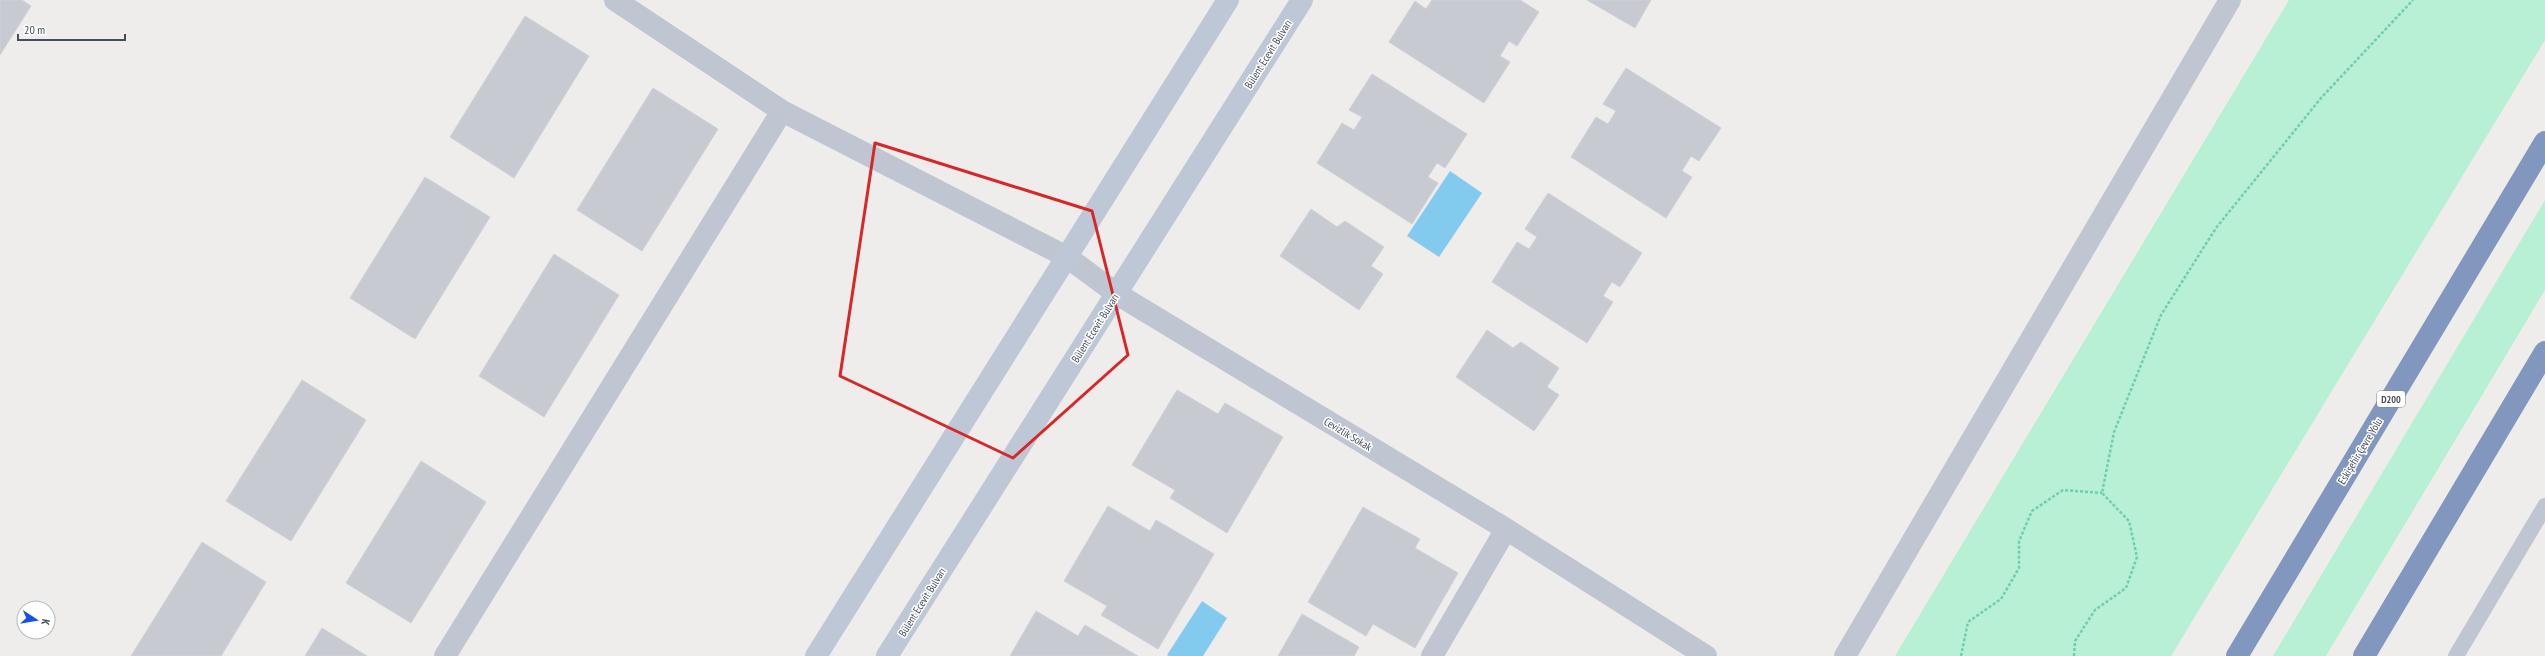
<svg xmlns="http://www.w3.org/2000/svg" width="2545" height="656" viewBox="0 0 2545 656" font-family="'PT Sans Narrow',sans-serif">
  <rect width="100%" height="100%" fill="#efecec"/>
  <!-- green -->
  <path fill="#b7f0d4" d="M2289,0H2545V40L2171,656H1895Z
    M2545,200V290L2326,656H2273Z"/>
  <!-- water -->
  <path fill="#83cbee" d="M1450,171L1482,193L1439,257L1407,236Z
    M1202,601L1227,618L1203,656H1169L1167,655Z"/>
  <!-- building -->
  <path fill="#c8cad2" stroke="#d0d1d8" d="M0,0H22L31,6L0,55Z
    M1432,0H1520L1539,12L1517,46L1509,41L1500,56L1510,62L1484,103L1389,42L1415,1L1426,9Z
    M1587,0H1651L1635,28Z
    M525,16L589,56L514,178L450,137Z
    M1626,68L1721,128L1699,161L1691,156L1682,171L1692,177L1666,218L1571,157L1596,117L1608,124L1616,111L1603,104Z
    M1372,74L1467,134L1445,168L1437,163L1428,177L1438,183L1412,224L1317,163L1342,123L1354,130L1362,117L1349,110Z
    M653,88L718,129L642,251L577,210Z
    M425,177L490,217L415,339L350,298Z
    M1548,193L1642,253L1620,287L1612,282L1603,296L1613,302L1587,343L1492,282L1517,242L1529,249L1537,237L1525,229Z
    M1311,209L1337,227L1345,221L1384,247L1371,266L1383,274L1359,310L1280,256Z
    M554,254L619,295L544,417L479,376Z
    M1487,330L1513,348L1521,342L1559,368L1547,387L1559,395L1534,431L1456,377Z
    M302,380L366,420L291,541L226,501Z
    M1177,390L1218,414L1225,403L1283,437L1227,533L1170,498L1175,490L1132,465Z
    M421,461L486,502L411,623L346,583Z
    M1108,506L1150,531L1156,520L1214,554L1158,649L1101,615L1107,606L1064,581Z
    M1363,507L1420,539L1415,548L1458,573L1415,648L1373,624L1366,636L1308,602Z
    M202,542L266,582L221,656H131Z
    M1036,611L1078,636L1085,625L1138,656H1010Z
    M1302,614L1359,647L1354,656H1278Z
    M322,628L367,656H305Z"/>
  <g fill="none" stroke-linecap="round" stroke-linejoin="round">
    <!-- path -->
    <path stroke="#6fceab" stroke-width="2.5" stroke-dasharray="3 2" stroke-linecap="butt" d="M1961,656L1968,622L2001,599L2019,568V541L2032,511L2063,490L2102,493
      M2074,656L2075,641L2095,610L2126,588L2137,557L2129,521L2102,493L2114,432L2161,315L2216,228L2321,98L2413,0"/>
    <!-- lane -->
    <path stroke="#bfc6d2" stroke-width="16" d="M2456,656L2545,506"/>
    <!-- street -->
    <path stroke="#bfc6d2" stroke-width="22" d="M615,0L782,111L1067,257L1117,294L1506,529L1432,656
      M1506,529L1706,656
      M445,656L782,111
      M1845,656L2230,0"/>
    <!-- secondary -->
    <path stroke="#bec7d6" stroke-width="22" d="M816,656L1228,0
      M887,656L1302,0"/>
    <!-- highway -->
    <path stroke="#8197be" stroke-width="22" d="M2237,656L2545,142
      M2364,656L2545,352"/>
  </g>
  <!-- marked area -->
  <path fill="none" stroke="#d62828" stroke-width="3" stroke-linejoin="round" d="M875,143L1092,211L1128,355L1013,458L840,376Z"/>
  <g text-anchor="middle" dominant-baseline="central" stroke-width="3" stroke-linejoin="round" paint-order="stroke">
    <!-- shield labels -->
    <rect fill="#fff" stroke="#7c828c" stroke-width="1" x="2377" y="391" width="28" height="16" rx="3"/>
    <g font-size="10" font-weight="bold" fill="#444d5a">
      <text x="2391" y="399">D200</text>
    </g>
    <!-- street labels -->
    <g font-size="11" fill="#444d5a" stroke="#fff">
      <text transform="translate(1268 54) rotate(-58)">Bülent Ecevit Bulvarı</text>
      <text transform="translate(1095 328) rotate(-58)">Bülent Ecevit Bulvarı</text>
      <text transform="translate(1348 434) rotate(31)">Cevizlik Sokak</text>
      <text transform="translate(2360 451) rotate(-59)">Eskişehir Çevre Yolu</text>
      <text transform="translate(922 602) rotate(-58)">Bülent Ecevit Bulvarı</text>
    </g>
  </g>
  <!-- north arrow -->
  <g transform="translate(36 620) rotate(102)"><circle r="19" fill="#ffffff" stroke="#b4b8bd"/>
  <path d="M0-3L7 15L0 10L-7 15Z" fill="#1354e2"/>
  <text y="-6" font-size="11" font-weight="bold" text-anchor="middle" fill="#444d5a">K</text>
  </g>
  <!-- scale -->
  <path d="M18 34v6h107v-6" fill="none" stroke="#444d5a" stroke-width="2"/>
  <text x="24" y="34" font-size="12" fill="#444d5a" stroke="#ffffff" stroke-width="3" paint-order="stroke">20 m</text>
</svg>
